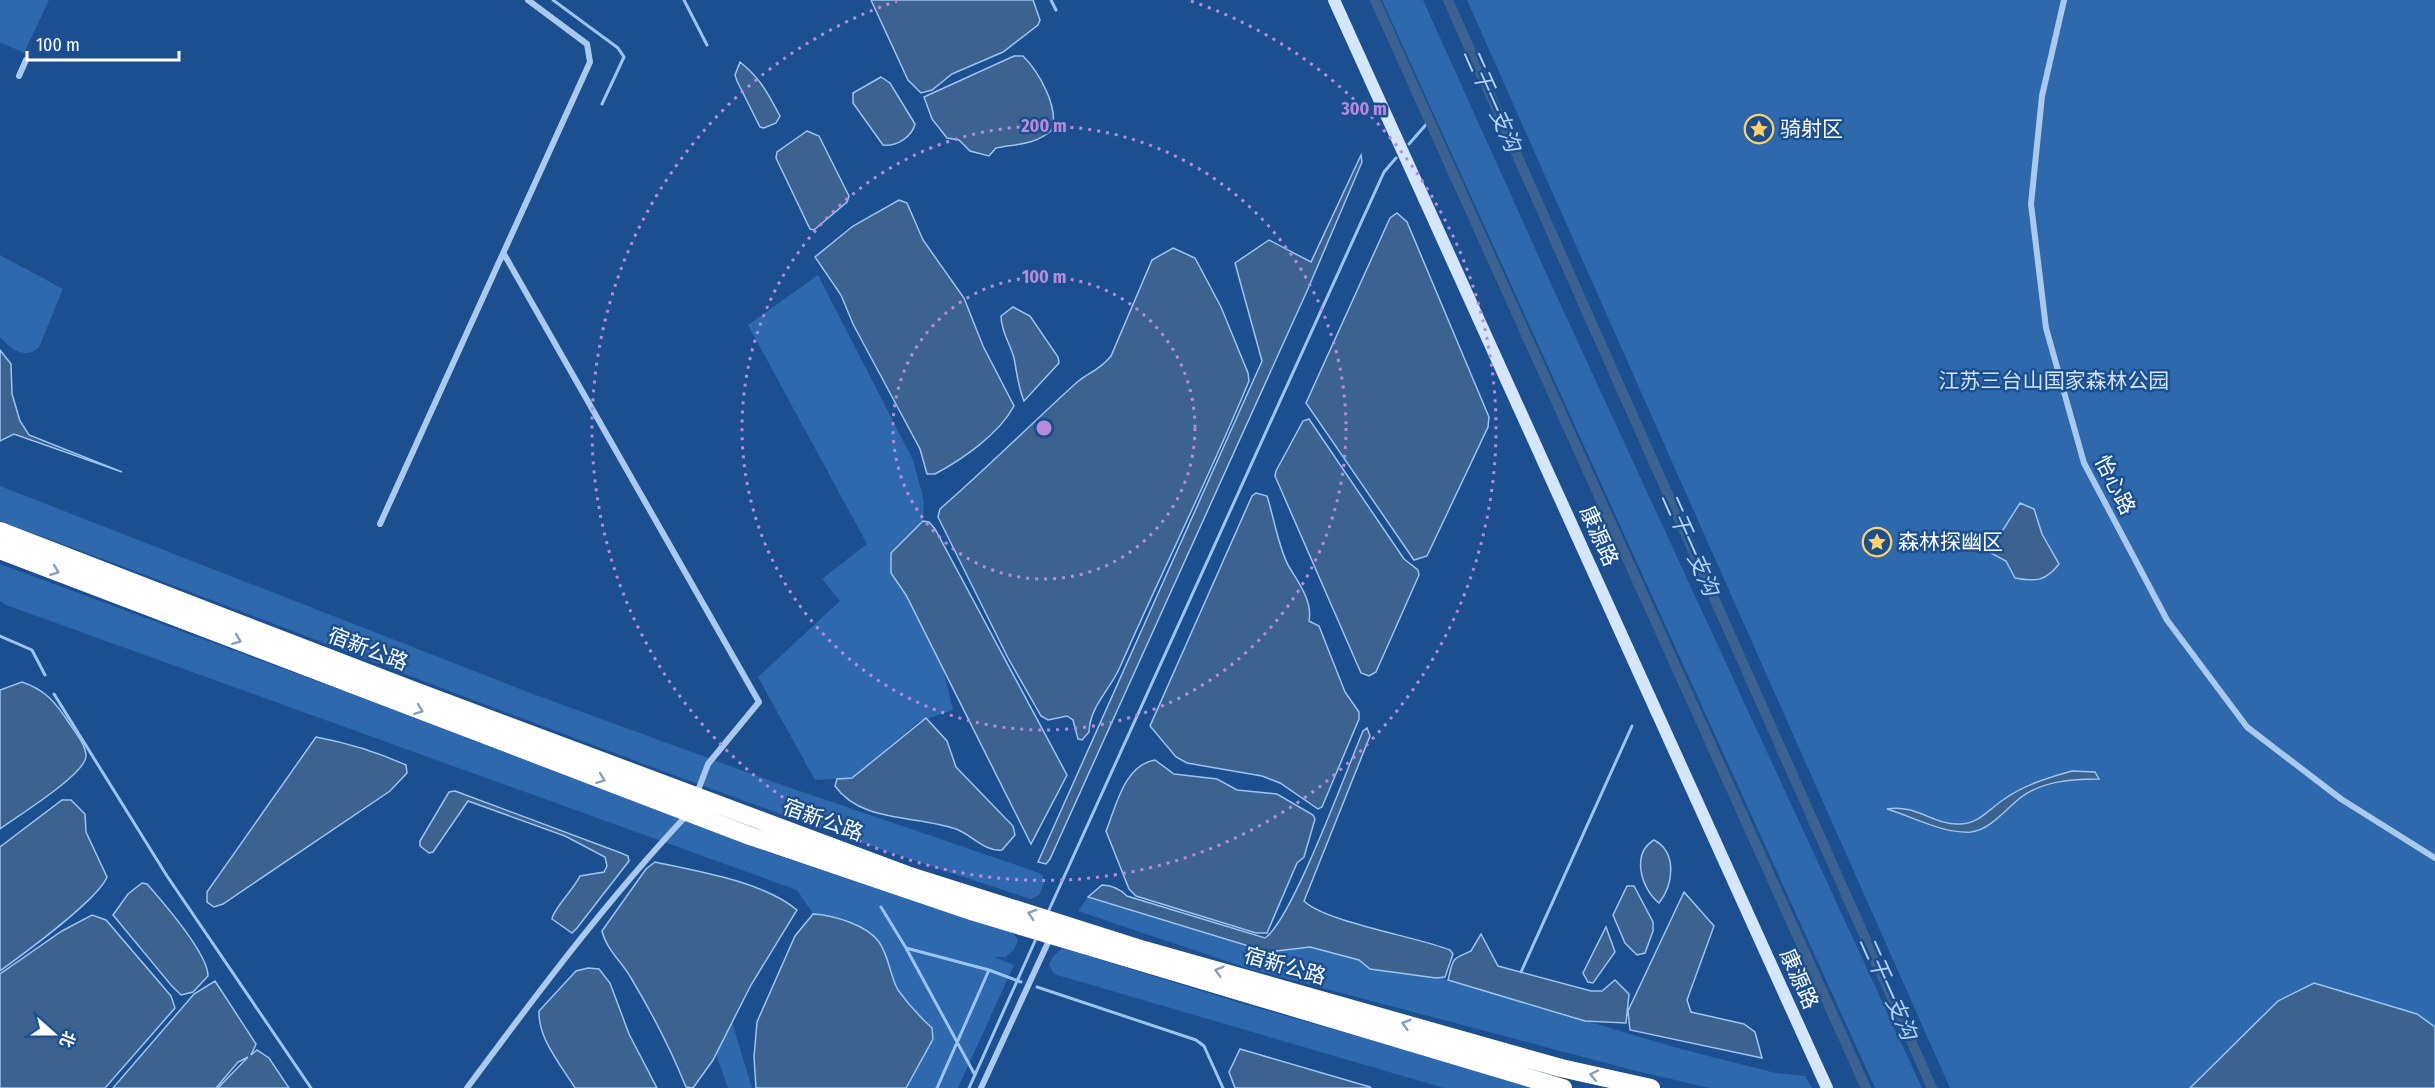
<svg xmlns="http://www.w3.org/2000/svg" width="2435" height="1088" viewBox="0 0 2435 1088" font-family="'Fira Sans Condensed','Noto Sans SC',sans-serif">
  <rect width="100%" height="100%" fill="#1b4f8f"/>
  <!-- green -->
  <path fill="#2e69ad" d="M0,0H49L24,53L0,42Z
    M1382,0H1423L1552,286L1922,1088H1875Z
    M1467,0H2435V1088H1950Z
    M0,255L63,289L39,347C25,361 10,348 0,337Z
    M818,275L913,460L924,501L923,521L891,553V573L906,595L943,669L953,710L918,722L852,778L815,780L758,677L840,601L822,579L867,544L748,325Z
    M0,486L533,694L782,785L1031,870L1043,875L1044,884L1039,895L1031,899C682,787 344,647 0,521Z
    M0,564L376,703L764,851L1012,932L1018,940L1014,950L1005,957H994L1014,965L958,1088H906L932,1039V1028L912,1009L897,988L879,941L823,914H813L797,890L6,605L0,601Z
    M1088,897L1268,952L1310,947L1359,960L1370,969L1442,978L1674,1047L1775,1073L1805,1076L1812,1088H1710L1636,1071L1247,968L1078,911Z
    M1062,948L1244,1004L1538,1088H1444L1054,974L1049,965L1052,958Z
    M732,1022L752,1088H728L716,1054Z"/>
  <!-- water -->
  <path fill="#3c6290" stroke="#9cc4f0" stroke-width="1.5" d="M871,0H1033L1040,20L1038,25L1003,52L952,74L932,90L921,93L908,80Z
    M1014,56H1023C1039,72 1059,107 1052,130C1035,145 1017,144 996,148L989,156L970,151L959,140L947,138L932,119L924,97Z
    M740,62C761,79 767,92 780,116L776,123L764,128L760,127L737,81L735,75Z
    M881,77L890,83L915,124C912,137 896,147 883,145L853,103V93Z
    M807,131L819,136L849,196L847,202L814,230L810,229L776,158L777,152Z
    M1361,155L1362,162L1307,291L1050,859L1046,864L1038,862L1262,361L1235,263L1269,240L1311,262Z
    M899,200L907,203L923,240L964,298L983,346L1014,406C999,434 963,459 935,474H927L920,449L853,324L841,295L815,257L853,226Z
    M1397,213L1407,222L1489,417L1488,427L1427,556L1414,560L1306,403L1390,218Z
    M1173,248L1195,258L1221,307L1248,373L1249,381C1209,478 1162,571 1120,667C1110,690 1090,706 1089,732L1082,740L1078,739L1073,720L1067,716L1048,720L1041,716L1008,658L938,517L940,509C987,468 1030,425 1075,384C1088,372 1098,372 1111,356L1152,260Z
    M1013,307L1030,316L1058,357L1059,363L1024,401C1018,387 1017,373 1014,358C1010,343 1001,332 1001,316Z
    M0,350L11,364L12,394L20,421L29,435L122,472L14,434L0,441Z
    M1309,419L1404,559L1418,570L1419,575L1376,672L1369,676L1361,673L1275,476L1276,471L1303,421Z
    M1256,493L1267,496C1274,518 1278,545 1288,565C1298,582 1313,601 1309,621L1319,626L1345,692L1359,712V719L1322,807L1318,809L1280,783L1262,776L1187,763L1176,757L1150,726L1252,496Z
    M2020,503L2034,509L2042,534L2059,564C2046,581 2036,582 2015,578L2006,561L1989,552Z
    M923,521L929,522L935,529L1067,775L1031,844L906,595L891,573V553Z
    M22,682C46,690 56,703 69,723C75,732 86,745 86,756C86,774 16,817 0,829V690Z
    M926,718L947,741L956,767L1013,826L1015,835L1002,850C985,852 972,835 956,829C917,815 861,823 835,786L837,779L852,778Z
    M1367,728L1370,736L1304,901C1325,922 1418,937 1450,950L1453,954L1445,977L1436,978L1370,969L1359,960L1310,947L1268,952L1088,897L1102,885C1112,885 1119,888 1127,896L1265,938C1292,920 1347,769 1363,731Z
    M316,737C348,743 377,752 406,765L407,773L390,791L223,904L214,907L207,902V892Z
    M1155,760L1174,774L1217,779L1237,790L1277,794L1313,815L1315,819L1304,857L1297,863L1267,933H1256L1136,896L1129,889L1106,831C1116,807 1124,765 1155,760Z
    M2072,771L2095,772L2099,779C2072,779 2042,781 2020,798C2006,809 1990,830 1971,832C1943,834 1914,817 1887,809C1917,804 1933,825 1959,824C1979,824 1988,810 2003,800C2024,785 2047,778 2072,771Z
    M455,791L621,853L628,856L629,861L577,928L572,933L552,919C553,909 574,889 580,876L604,872L607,866L605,857L565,836L468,801L433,852L429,853L420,846V841L449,792Z
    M62,800H71L85,814L86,832L107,877C98,900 23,954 0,971V847Z
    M1654,840C1677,852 1674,884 1659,903C1641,889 1631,854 1654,840Z
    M655,862C699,872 762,881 797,910L751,985L713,1060L693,1088L686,1087C671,1050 652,1013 631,978C622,962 606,949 602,931L646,869Z
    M142,883L147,884C162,901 208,954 208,976L193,992L181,995L171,985L113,915L128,894Z
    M1627,886H1634L1653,922V931L1645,953L1637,955L1625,943L1613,915Z
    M1684,892L1714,926L1687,1000L1691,1012L1744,1024L1755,1032L1762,1058L1630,1030L1628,1011Z
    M813,914C833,915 867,925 879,942C889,956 890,976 898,990C908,1004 919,1016 932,1028L933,1039L906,1088H756L754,1057L757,1022L795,936Z
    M92,915L106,920L171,996L175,1008L105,1088H0V974L62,931Z
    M1606,927L1615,952L1593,983L1588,982L1583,973Z
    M1481,934L1498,966L1591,991H1602L1615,980L1629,994L1626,1023L1585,1021L1448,980C1454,958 1450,960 1471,951Z
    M588,968L599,969L610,983L629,1034L657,1088H575C561,1065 538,1039 539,1011L576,971Z
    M215,981L256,1044L251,1055L257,1050L269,1058L289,1088H218L248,1057L238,1062L216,1088H113L194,994Z
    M2314,983L2417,1014L2435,1027V1088H2190L2278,1001Z
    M1240,1049L1370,1087L1371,1088H1235L1229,1072Z"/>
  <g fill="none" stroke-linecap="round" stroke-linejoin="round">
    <!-- stream -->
    <path stroke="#9cc4f0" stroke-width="3" d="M553,0L618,48L624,57L602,104
      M684,0L707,45
      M1051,0L1056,10
      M1409,144L1430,120
      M0,636L32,650L45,675
      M54,694L167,876L311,1088
      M881,907L906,948L975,1075
      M1049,910L1384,172L1396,158
      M906,948L989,970L1021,982
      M1521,972L1632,726
      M1037,987L1196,1040L1204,1046L1223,1088
      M937,1088L989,970
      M969,1088L1035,941"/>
    <!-- canal -->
    <path stroke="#3c6290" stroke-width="10" d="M1375,0L1866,1088
      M1448,0L1932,1088"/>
    <!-- street -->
    <path stroke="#a9c9ee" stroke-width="6" d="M2064,0L2042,96L2031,204L2046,328L2084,463L2167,620L2247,727L2341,799L2435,858
      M19,76L26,60
      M504,254L759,702L708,764L697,793
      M380,524L590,62L587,44L528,0
      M467,1088C536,995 607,900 687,815
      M981,1088L1051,936"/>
    <!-- secondary -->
    <path stroke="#d6e6fa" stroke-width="12" d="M1334,0L1827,1088"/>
    <!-- highway -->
    <path stroke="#fff" stroke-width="18" d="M0,531L412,690L907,875L1144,950L1561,1068L1651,1088
      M0,550L750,836L974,912L1563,1088"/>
  </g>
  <!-- one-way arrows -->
  <defs><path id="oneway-chevron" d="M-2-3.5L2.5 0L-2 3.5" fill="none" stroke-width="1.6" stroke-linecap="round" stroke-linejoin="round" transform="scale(1.5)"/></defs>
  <g stroke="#829ec1">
    <use href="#oneway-chevron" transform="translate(55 571) rotate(21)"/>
    <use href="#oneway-chevron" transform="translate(237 640) rotate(21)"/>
    <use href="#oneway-chevron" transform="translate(419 710) rotate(21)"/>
    <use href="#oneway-chevron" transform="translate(601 779) rotate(21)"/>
    <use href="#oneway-chevron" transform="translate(1032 914) rotate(-162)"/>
    <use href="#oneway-chevron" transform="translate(1219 971) rotate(-164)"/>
    <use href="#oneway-chevron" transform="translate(1406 1024) rotate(-164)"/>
    <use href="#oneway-chevron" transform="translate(1594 1075) rotate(-168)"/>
  </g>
  <!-- distance rings -->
  <g fill="none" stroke="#b68bdc" stroke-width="3" stroke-dasharray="3 6">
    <circle cx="1044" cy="428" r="151"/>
    <circle cx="1044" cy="428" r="302"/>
    <path d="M1191 1A452 452 0 1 1 897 1"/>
  </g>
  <!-- icons -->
  <defs>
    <g id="sight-ring" transform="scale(1.5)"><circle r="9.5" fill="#1b4f8f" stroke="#ffd166" stroke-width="1.5"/><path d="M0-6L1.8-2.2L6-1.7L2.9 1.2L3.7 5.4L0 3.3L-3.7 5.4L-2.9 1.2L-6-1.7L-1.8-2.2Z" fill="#ffd166"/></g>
  </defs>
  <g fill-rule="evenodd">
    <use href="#sight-ring" x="1759" y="129"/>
    <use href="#sight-ring" x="1877" y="542"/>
  </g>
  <g text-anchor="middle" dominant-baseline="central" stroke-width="5" stroke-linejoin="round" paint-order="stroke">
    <!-- poi labels -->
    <g font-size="21" fill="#fff" stroke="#1b4f8f" text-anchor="start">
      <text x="1780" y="129">骑射区</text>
      <text x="1898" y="542">森林探幽区</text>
    </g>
    <!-- park labels -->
    <g font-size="21" fill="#cfe3fa" stroke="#1b4f8f">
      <text x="2054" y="381">江苏三台山国家森林公园</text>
    </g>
    <!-- street labels -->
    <g font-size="21" fill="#fff" stroke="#1b4f8f">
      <text transform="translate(2115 485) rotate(63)">怡心路</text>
      <text transform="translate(1599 536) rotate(66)">康源路</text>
      <text transform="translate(368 649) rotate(21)">宿新公路</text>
      <text transform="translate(823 820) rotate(20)">宿新公路</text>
      <text transform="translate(1285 966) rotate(16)">宿新公路</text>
      <text transform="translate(1799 979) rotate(66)">康源路</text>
    </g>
    <!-- water labels -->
    <g font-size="22" font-style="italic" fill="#b5d3f5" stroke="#1b4f8f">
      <text transform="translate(1492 100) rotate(66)">二干一支沟</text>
      <text transform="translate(1690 544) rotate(66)">二干一支沟</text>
      <text transform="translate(1888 988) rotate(66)">二干一支沟</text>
    </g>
  </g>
  <circle cx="1044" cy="428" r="9" fill="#b68bdc" stroke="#1b4f8f" stroke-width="3"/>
  <g font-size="18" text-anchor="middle" font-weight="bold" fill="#b68bdc" stroke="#1b4f8f" stroke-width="5" stroke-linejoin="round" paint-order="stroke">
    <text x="1364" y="115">300 m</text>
    <text x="1044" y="132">200 m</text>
    <text x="1044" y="283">100 m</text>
  </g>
  <!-- north arrow -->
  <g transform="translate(54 1034) rotate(111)" stroke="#1b4f8f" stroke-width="4.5" paint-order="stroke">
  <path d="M0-4.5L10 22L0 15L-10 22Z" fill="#ffffff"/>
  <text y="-9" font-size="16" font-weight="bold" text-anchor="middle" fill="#ffffff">北</text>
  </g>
  <!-- scale -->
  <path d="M27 51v9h152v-9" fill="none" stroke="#ffffff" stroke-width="3"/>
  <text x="36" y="51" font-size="18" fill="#ffffff" stroke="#1b4f8f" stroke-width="4.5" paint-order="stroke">100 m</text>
</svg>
